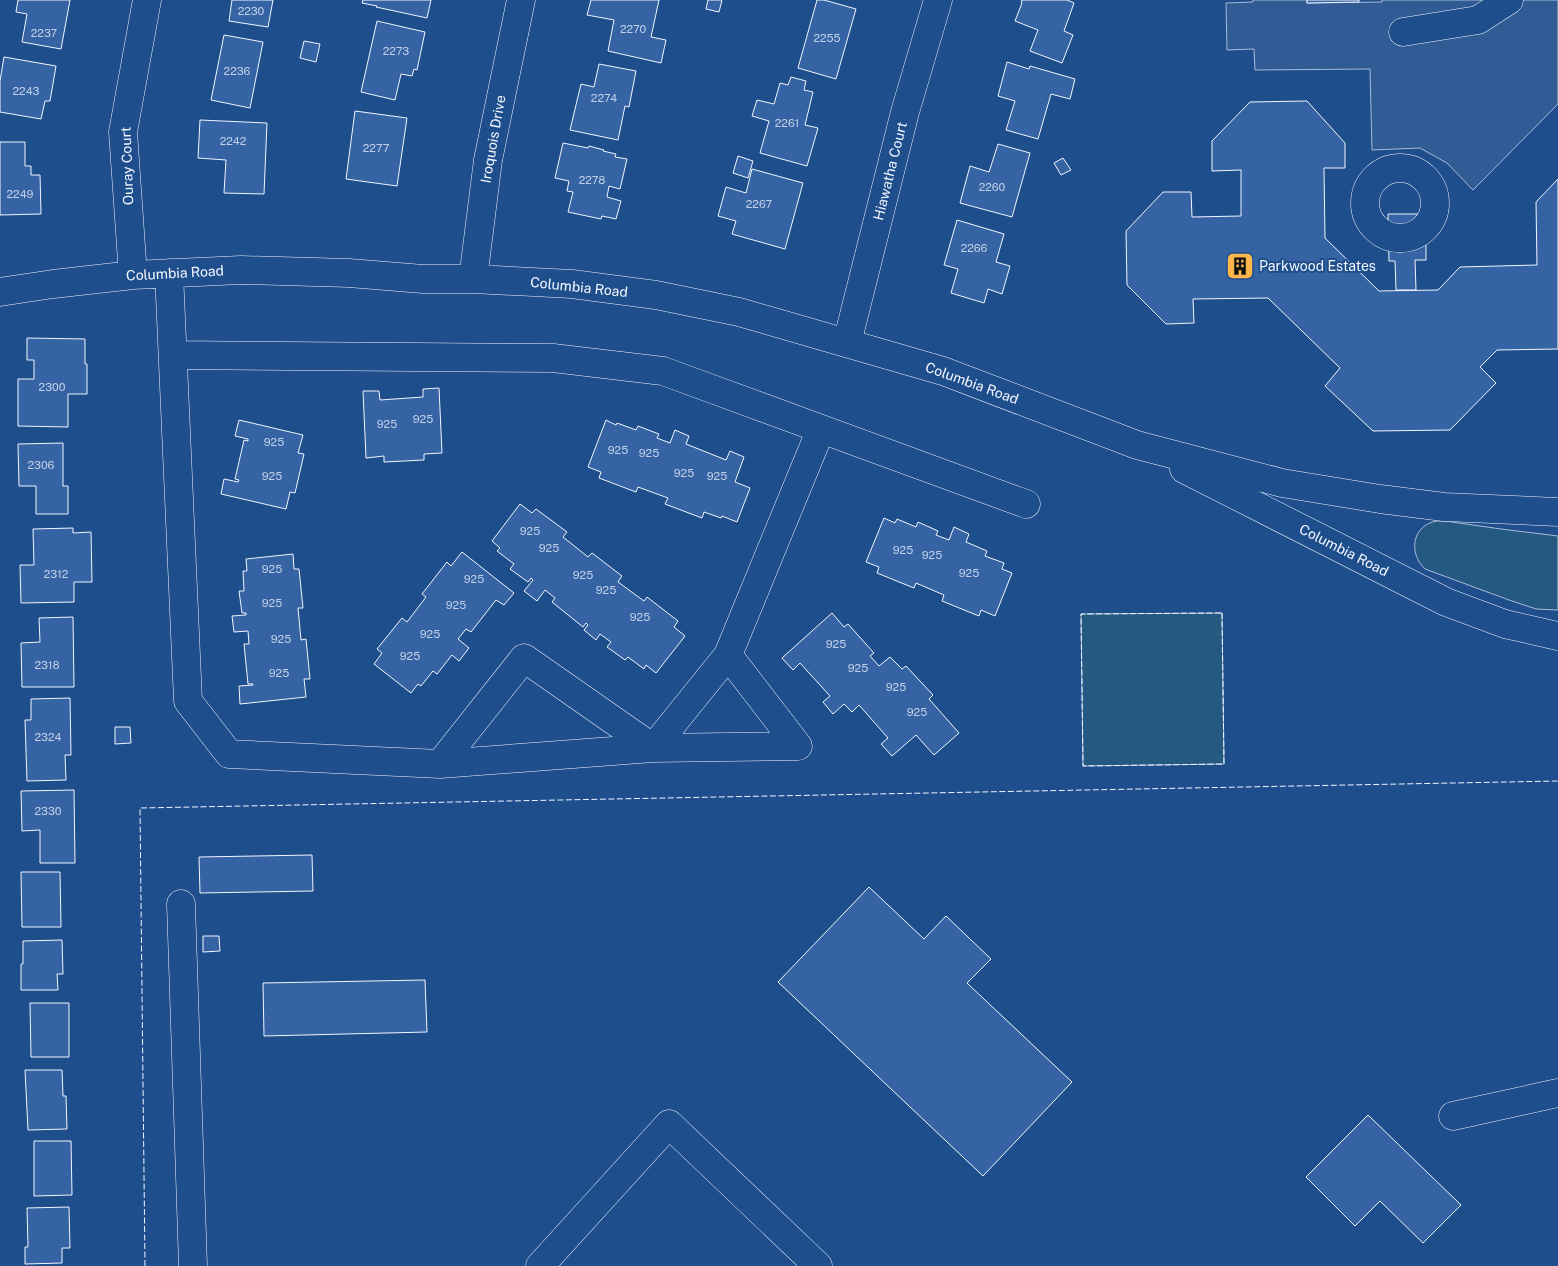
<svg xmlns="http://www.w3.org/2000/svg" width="1558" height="1266" viewBox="0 0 1558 1266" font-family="'Public Sans',sans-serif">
  <rect width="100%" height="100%" fill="#1f4e8c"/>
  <!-- green -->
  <path fill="#245a82" stroke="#a8bbd7" d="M1437,521H1445L1501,529L1558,536V610L1536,609L1509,600L1425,569C1408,553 1412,525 1437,521Z
    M1222,613L1224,764L1083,766L1081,614Z"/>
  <!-- parking -->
  <path fill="#305b95" stroke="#a8bbd7" d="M1253,0H1307V3L1382,2V0H1558V104L1473,190L1447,163L1420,148L1372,150L1370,69L1255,70L1254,49L1227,50L1226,3L1253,2Z"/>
  <!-- building -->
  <path fill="#3563a3" stroke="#f2f6ff" d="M18,0H70L61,49L22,42L27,14L16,12Z
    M232,0H273L268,27L229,21Z
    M363,0H431L427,18L376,7L377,6L362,3Z
    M591,0H659L651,37L666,40L661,63L608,51L614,20L587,15Z
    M708,0H722L719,12L706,9Z
    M817,0H824L856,9L836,79L798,68Z
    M1022,0H1067L1074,3L1064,31L1073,35L1062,63L1030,51L1038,30L1015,21L1022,3L1021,2Z
    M1307,0H1359V2L1307,3Z
    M377,21L425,32L417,70L414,69L412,76L401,74L395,100L361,92Z
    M224,35L263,42L250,108L211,100Z
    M304,41L320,44L316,62L300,58Z
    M4,57L56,66L50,101H45L41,119L0,112V81Z
    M1007,62L1029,69L1030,66L1075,79L1070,99L1051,94L1038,139L1006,130L1015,101L998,96Z
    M599,64L636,71L629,107L625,106L618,140L570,130L581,84L594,87Z
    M791,77L806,81L804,90L813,92L805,125L818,128L807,166L760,153L769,121L752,116L757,100L774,104L780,83L788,85Z
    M1307,101L1345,143V168H1324L1325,238L1379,291L1438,290L1460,267L1537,265L1536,202L1558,179V349L1497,350L1480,367L1496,383L1450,430L1373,431L1325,386L1340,368L1268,298L1193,299L1194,323L1166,324L1127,285L1126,231L1163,192H1191L1192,217L1241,216V170L1212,171V141L1250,102Z
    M355,111L407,118L397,186L346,179Z
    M200,120L267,123L264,194L224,193L226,160L198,158Z
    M0,142H25V166H31V175H40L41,214L0,215Z
    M563,143L588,148L589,146L604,150L603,151L616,154L615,157L627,159L620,189L609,186L607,197L621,201L616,219L602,216L601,219L568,212L573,192L567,191L569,181L555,178Z
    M998,144L1030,153L1012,217L960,203L970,166L989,172Z
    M738,156L753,161L748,178L733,173Z
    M1063,158L1071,170L1061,175L1054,163Z
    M752,169L803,183L785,249L732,234L736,221L718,216L726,187L746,193Z
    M1388,214H1426V260H1415L1416,290H1396L1395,261H1389Z
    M957,220L1004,234L996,262L1010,266L1002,294L988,289L984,303L951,293L958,269L944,265Z
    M27,338L85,339V364H87V394H68V427L18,426V379H34V360H27Z
    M439,388L442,453L424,454V460L384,462V456L366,458L363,391H379L380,400L423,397V389Z
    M239,420L303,435L298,453L304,454L295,493L290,492L286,509L221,494L224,479L238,482L239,480L235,479L244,440L248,441V439L235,436Z
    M606,420L616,425L617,423L636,430L638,426L659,434L657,438L670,443L675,430L689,436L686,444L726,460L730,451L744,457L735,482L750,488L737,522L722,516L721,518L704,512L702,518L665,504L668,498L638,487L636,492L599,478L601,472L588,467Z
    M63,443V486H68V514H36V486H19L18,444Z
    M520,504L532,513L536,509L567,532L563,537L588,557L592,553L622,576L618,582L644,601L647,597L678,621L674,627L685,636L656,673L646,665L644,669L628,657L625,660L607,647L611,642L600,634L596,640L584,630L588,625L586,623L583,627L552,602L555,598L545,590L537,601L524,591L533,580L531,578L528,582L510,569L514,564L497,551L500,548L492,541Z
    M884,518L895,523L897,519L916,527L918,522L938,531L936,535L949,540L954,527L969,534L966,542L987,551L985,556L1004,563L1002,569L1012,573L995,616L981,610L979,616L942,601L944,595L916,583L914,588L877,573L879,567L866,562Z
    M73,528V533L91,532L92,582H74V602L21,603L20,565H34L33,529Z
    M462,552L514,593L504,605L496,600L471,632L466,629L458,639L469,648L459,661L452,655L437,674L433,671L421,686L418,684L411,693L374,664L382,653L377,649L402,618L407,622L426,597L422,594L447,562L451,566Z
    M293,554L294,569H299L303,608H298L301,640L306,639L310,679H304L306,697L240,704L239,686L253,685V684H248L244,644H249L248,631L234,632L232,616L246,615V613H242L239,591H244L243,571H247L246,559Z
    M832,613L844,627L848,624L874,653L870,656L879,666L890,657L902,669L906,666L933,695L929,699L959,733L934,755L916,735L892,756L881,744L888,738L859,705L852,712L844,704L833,714L823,702L830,696L800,663L793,670L782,658Z
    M73,617L74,687H22L21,643L40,642L39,618Z
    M70,698L71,755H65L66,780L27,781L25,720H31V699Z
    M115,727H130L131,743L115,744Z
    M74,790L75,863H40V830L22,831L21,791Z
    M312,855L313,891L200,893L199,857Z
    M21,872H60L61,927H22Z
    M869,887L924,939L946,916L991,959L967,983L1072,1082L983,1176L778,982Z
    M203,936H219L220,951L203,952Z
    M62,940L63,974H57L58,990H21V964H23V941Z
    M425,980L427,1032L264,1036L263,983Z
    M30,1003H69V1057H31Z
    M25,1070H62L63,1096H66L67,1129L28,1130Z
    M1368,1115L1461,1205L1423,1243L1380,1201L1355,1226L1306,1177Z
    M34,1141H71L72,1195L34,1196Z
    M69,1207L70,1248H62V1263L25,1264V1247H28L27,1208Z"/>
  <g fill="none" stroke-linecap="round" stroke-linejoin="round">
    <!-- minor casing -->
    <g stroke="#f2f6ff" stroke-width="29">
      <path id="minor" d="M1403,32L1478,20L1509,0
        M1365 203a35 35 0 1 1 70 0a35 35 0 1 1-70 0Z
        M169,273L188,701L229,754L440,764L653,748L798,746L728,655
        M133,275L123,132L147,0
        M473,279L488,160L521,0
        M0,292L53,284L133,275L241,270L349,273L423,279H473L572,284L656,295L739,312L943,371L1137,445L1282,483L1380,499L1444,507L1558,512
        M847,343L905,112L938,0
        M173,355L553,358L663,371L1026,504
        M1184,469L1446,602L1505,624L1558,636
        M440,764L524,658L653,748L728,655L821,429
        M181,904L193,1266
        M1453,1116L1558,1093
        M540,1266L669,1124L818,1266"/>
    </g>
    <!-- minor -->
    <use href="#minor" stroke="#1f4e8c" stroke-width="28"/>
    <!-- fence -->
    <path stroke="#f2f6ff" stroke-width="1" stroke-dasharray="6 2.5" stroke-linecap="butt" d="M1222,613L1224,764L1083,766L1081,614Z
      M145,1266L140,808L1558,781"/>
  </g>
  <!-- icons -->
  <defs>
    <g id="building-square" transform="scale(1.4375)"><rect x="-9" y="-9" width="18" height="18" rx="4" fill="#ffb74d" stroke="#1f4e8c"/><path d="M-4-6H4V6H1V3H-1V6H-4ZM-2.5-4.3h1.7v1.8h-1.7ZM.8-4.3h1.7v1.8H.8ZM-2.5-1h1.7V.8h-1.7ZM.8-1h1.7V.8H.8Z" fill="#111"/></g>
  </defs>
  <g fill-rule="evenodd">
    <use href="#building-square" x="1240" y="266"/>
  </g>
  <g text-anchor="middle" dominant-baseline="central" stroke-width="4" stroke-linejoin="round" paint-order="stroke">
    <!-- number labels -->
    <g font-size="11" fill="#c3d1e8">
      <text x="251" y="11">2230</text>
      <text x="633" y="29">2270</text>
      <text x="44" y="33">2237</text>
      <text x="827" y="38">2255</text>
      <text x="396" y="51">2273</text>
      <text x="237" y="71">2236</text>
      <text x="26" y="91">2243</text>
      <text x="604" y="98">2274</text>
      <text x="787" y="123">2261</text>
      <text x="233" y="141">2242</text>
      <text x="376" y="148">2277</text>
      <text x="592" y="180">2278</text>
      <text x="992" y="187">2260</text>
      <text x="20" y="194">2249</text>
      <text x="759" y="204">2267</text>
      <text x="974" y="248">2266</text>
      <text x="52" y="387">2300</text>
      <text x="423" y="419">925</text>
      <text x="387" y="424">925</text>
      <text x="274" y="442">925</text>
      <text x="618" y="450">925</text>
      <text x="649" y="453">925</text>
      <text x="41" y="465">2306</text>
      <text x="684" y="473">925</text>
      <text x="272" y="476">925</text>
      <text x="717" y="476">925</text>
      <text x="530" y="531">925</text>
      <text x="549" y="548">925</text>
      <text x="903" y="550">925</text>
      <text x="932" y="555">925</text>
      <text x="272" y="569">925</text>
      <text x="969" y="573">925</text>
      <text x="56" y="574">2312</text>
      <text x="583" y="575">925</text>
      <text x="474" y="579">925</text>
      <text x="606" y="590">925</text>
      <text x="272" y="603">925</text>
      <text x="456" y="605">925</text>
      <text x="640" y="617">925</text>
      <text x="430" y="634">925</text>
      <text x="281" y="639">925</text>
      <text x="836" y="644">925</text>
      <text x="410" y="656">925</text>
      <text x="47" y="665">2318</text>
      <text x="858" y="668">925</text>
      <text x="279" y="673">925</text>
      <text x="896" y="687">925</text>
      <text x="917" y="712">925</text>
      <text x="48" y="737">2324</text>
      <text x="48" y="811">2330</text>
    </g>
    <!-- street labels -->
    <g font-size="14" fill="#f2f6ff" stroke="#1f4e8c">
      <text transform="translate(493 139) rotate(-80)">Iroquois Drive</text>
      <text transform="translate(127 166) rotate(-92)">Ouray Court</text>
      <text transform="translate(890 171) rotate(-76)">Hiawatha Court</text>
      <text transform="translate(175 273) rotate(-3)">Columbia Road</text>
      <text transform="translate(579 287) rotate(6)">Columbia Road</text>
      <text transform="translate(972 383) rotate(20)">Columbia Road</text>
      <text transform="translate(1344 550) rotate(27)">Columbia Road</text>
    </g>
    <!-- poi labels -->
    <g font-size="14" fill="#f2f6ff" stroke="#1f4e8c" text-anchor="start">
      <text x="1259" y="266">Parkwood Estates</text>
    </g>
  </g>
</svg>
